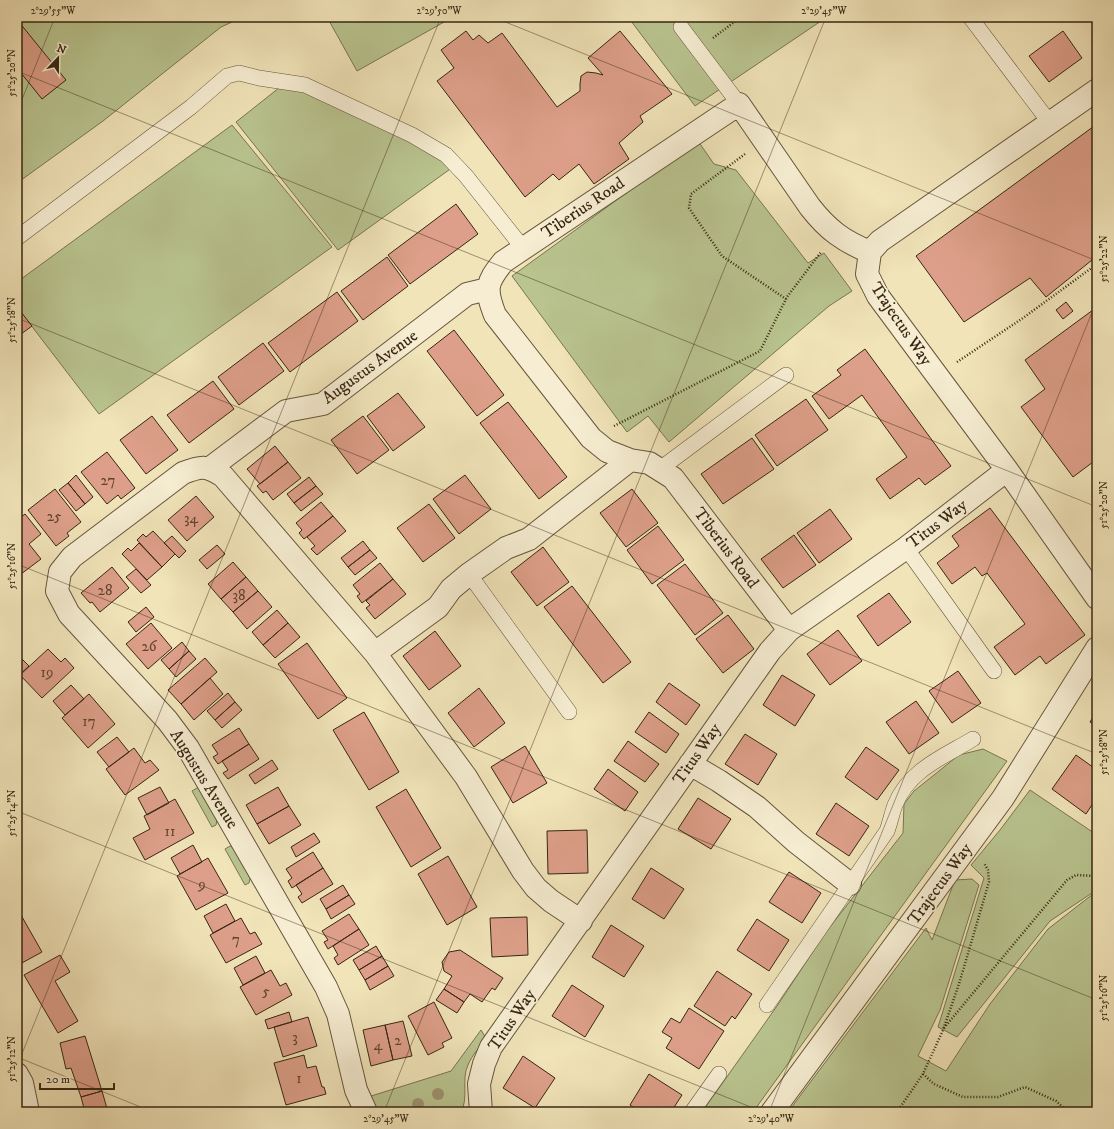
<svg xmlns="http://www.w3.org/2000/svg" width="1114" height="1129" viewBox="0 0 1114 1129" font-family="'IM FELL DW Pica',serif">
  <rect width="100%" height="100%" fill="#f1e4b9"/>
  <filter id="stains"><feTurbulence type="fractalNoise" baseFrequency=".005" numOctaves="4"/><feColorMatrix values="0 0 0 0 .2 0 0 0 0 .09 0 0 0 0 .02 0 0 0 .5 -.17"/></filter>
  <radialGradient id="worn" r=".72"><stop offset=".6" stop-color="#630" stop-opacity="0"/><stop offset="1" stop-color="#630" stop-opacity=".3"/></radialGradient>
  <!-- green -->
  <path fill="#b9c48f" stroke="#787551" d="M17,17H243L221,27L103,121L17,183Z
    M327,17H453L357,71Z
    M628,17H827L695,106Z
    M294,76L360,107L453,167L338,250L236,122Z
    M232,125L332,247L99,414L17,307V282Z
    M698,141L714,164L736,170L808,263L824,253L852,291L829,306L669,442L648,416L627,432L512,276Z
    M983,749L1007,761L753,1112H702L777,1006L826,932L903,833L904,804L914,791L959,755Z
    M197,788L204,790L218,815L216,825L212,827L192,791Z
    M1030,790L1097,835V892L1092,893L1050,921L957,1037L938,1027L984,878L971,865L1000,830Z
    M230,846L237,849L251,874L249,883L245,885L225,849Z
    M972,879L979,885L940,1010L918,1056L946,1071L990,1004L1048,929L1093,894L1097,895V1112H788L926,928L932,940L955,880Z
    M481,1030L486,1038C480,1047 472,1055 468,1065C461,1079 469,1098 461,1112H375L368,1097L451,1071Z"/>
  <!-- building -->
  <path fill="#dd9f89" stroke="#372613" d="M19,22L66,80L42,99L17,68V24Z
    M466,31L473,40L479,35L488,43L502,33L557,107L580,91V84L581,76L587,72L596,73L603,75L588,58L620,31L672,94L640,116L643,122L619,143L629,159L594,184L579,164L559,180L553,174L525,197L437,81L454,68L441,50Z
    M1063,31L1082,58L1049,82L1029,56Z
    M1097,124V256L1046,297L1030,278L964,322L916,256Z
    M456,204L478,234L410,284L388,255Z
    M387,257L408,286L363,320L341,291Z
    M337,292L358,321L290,372L268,343Z
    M1066,302L1073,311L1063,319L1056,310Z
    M17,307L32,326L17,337Z
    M1097,307V459L1073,477L1021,407L1045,389L1025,360Z
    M454,330L504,395L477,416L427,351Z
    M263,343L284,371L239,405L218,377Z
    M865,349L951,466L925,485L919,478L890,499L876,479L907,457L862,395L829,419L812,396L841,375L837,370Z
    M213,381L234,409L189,443L167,415Z
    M398,393L425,427L393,451L367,416Z
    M806,399L828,430L777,466L755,435Z
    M508,402L567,477L539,499L480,423Z
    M152,416L178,450L146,474L120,440Z
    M363,416L389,450L357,474L331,440Z
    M752,438L774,469L723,504L701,474Z
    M275,446L288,462L260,484L247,469Z
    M107,452L135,488L121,499L118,495L107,504L81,472Z
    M288,462L301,478L273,500L266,491L263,493L257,486Z
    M76,475L93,497L85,504L68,483Z
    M465,475L491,509L459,534L433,499Z
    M309,477L316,486L294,503L287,494Z
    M68,483L85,504L76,511L59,490Z
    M316,486L323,494L301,511L294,503Z
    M55,489L81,522L67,533L69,536L56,546L28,510Z
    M632,489L658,523L626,547L600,513Z
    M196,496L214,517L187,541L168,520Z
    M321,502L333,516L304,539L299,533L302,530L296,523Z
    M429,504L455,538L423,562L397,528Z
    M990,508L1085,635L1046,664L1040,656L1015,675L994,647L1025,624L987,573L982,576L975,567L952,584L937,563L959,546L952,536Z
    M830,509L852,539L819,563L797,533Z
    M25,514L41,534L29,544L41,559L17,577V520Z
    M333,516L346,531L317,555L311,549L315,546L307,537Z
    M658,526L684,560L652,584L627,550Z
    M153,531L175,554L162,567L137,540L143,534L146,537Z
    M794,535L816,565L783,588L761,559Z
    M172,536L186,551L179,558L164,543Z
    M363,541L370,550L348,567L341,558Z
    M139,543L162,567L147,580L122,554L128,548L131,551Z
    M217,545L225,554L207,569L199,560Z
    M543,547L569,582L537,606L511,572Z
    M370,550L377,558L355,575L348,567Z
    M233,562L246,577L221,599L208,584Z
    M380,563L393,579L362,603L357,596L360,594L353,585Z
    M685,564L723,613L695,635L657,585Z
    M112,567L129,588L100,612L92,602L90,603L81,593Z
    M136,569L151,585L141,593L126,577Z
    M246,577L258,591L233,612L221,599Z
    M393,579L406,594L375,619L366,608L370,605L366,601Z
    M572,586L631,662L603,683L544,607Z
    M258,591L272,607L247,629L233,612Z
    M889,593L911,622L878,646L857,616Z
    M146,607L154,617L136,632L128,622Z
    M277,610L288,623L263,645L252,632Z
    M728,615L754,649L723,673L696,639Z
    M151,623L172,648L148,669L126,644Z
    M288,623L300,637L275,658L263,645Z
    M838,630L862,661L830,685L807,654Z
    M435,631L461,666L429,690L403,656Z
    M182,642L189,651L169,669L161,660Z
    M307,643L347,698L318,719L278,664Z
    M48,649L61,662L65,658L74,668L42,698L20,675Z
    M189,651L196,659L176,677L169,669Z
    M21,658L29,666L17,677V661Z
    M205,658L217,672L181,704L168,690Z
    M958,671L981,703L952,723L929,691Z
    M782,675L815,695L795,726L763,705Z
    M210,678L223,694L194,720L181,704Z
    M669,683L700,705L686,725L656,702Z
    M71,685L84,699L65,715L53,701Z
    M479,688L505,723L474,747L448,713Z
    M228,693L235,702L215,720L207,711Z
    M89,694L115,724L88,748L62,718Z
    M916,701L939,733L909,754L886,722Z
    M235,702L242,710L222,728L215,720Z
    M1097,711V727L1090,722Z
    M364,712L399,772L369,790L333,730Z
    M649,712L679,734L666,753L635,732Z
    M239,728L249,744L218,764L213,757L218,754L212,745Z
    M745,734L777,754L758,785L725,764Z
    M117,737L129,752L109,767L97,752Z
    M628,741L659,764L645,782L614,761Z
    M249,744L259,759L228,779L223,773L228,770L222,761Z
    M525,746L547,783L513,803L491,767Z
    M866,747L899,770L877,800L845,777Z
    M134,748L145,763L150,760L159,770L125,795L106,769Z
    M1076,755L1097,770V797L1086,814L1052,789Z
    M272,760L278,769L255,784L249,775Z
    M608,769L638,792L625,811L594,789Z
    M160,787L169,803L147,815L138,798Z
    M278,787L289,806L257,824L246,805Z
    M406,789L441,848L411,867L376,807Z
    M698,798L731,819L711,849L678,829Z
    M175,799L194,833L145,860L133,838L150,829L144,816Z
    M836,803L869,826L849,856L816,834Z
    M289,806L301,825L269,844L257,824Z
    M587,830L588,873L548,874L547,831Z
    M314,833L320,842L296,857L291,847Z
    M193,845L202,862L180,874L171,858Z
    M313,852L323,868L292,888L288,881L292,878L286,869Z
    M448,856L477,907L447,925L418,874Z
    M208,858L228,893L196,910L177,876Z
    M323,868L333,884L302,903L298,897L302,894L296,885Z
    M651,868L684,889L664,919L632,899Z
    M789,872L821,893L802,923L769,902Z
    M343,885L349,895L326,909L320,899Z
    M349,895L355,904L331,919L326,909Z
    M226,904L235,921L213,933L204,916Z
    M17,908L42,952L20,964L17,959Z
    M349,914L359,929L328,949L324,942L328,940L322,931Z
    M527,917L528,955L492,957L490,918Z
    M241,918L250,934L255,932L262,944L226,963L210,935Z
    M757,919L789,940L769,971L737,950Z
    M611,925L644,946L624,977L592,957Z
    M359,929L369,945L338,965L334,958L338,955L333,946Z
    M376,946L382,956L359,970L353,960Z
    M460,950L503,978L495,990L492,988L482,1002L470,994L464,1002L444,989L452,976L444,971L442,962L449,952Z
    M60,955L70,972L55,981L78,1021L58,1033L24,975Z
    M256,956L265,973L243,985L234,968Z
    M382,956L388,966L365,980L359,970Z
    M388,966L394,976L370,990L365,980Z
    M271,970L280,986L286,983L292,995L256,1015L240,987Z
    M717,971L752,994L735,1019L732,1016L725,1026L694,1006Z
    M572,985L604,1006L585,1037L552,1016Z
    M444,989L464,1002L457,1013L436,1000Z
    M434,1002L452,1038L442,1043L444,1047L428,1055L408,1016Z
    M689,1008L724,1031L699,1069L666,1048L672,1038L662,1032L671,1018L680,1023Z
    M289,1012L292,1022L268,1029L265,1020Z
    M308,1017L317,1046L283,1057L274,1027Z
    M403,1021L412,1056L393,1060L385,1025Z
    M385,1025L393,1060L371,1066L363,1030Z
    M85,1036L102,1091L81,1097L71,1068L66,1069L60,1043Z
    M304,1055L307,1068L316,1066L322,1087H324L326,1094L286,1105L274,1063Z
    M523,1056L555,1078L535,1108L503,1088Z
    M649,1074L682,1095L671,1112H640L630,1105Z
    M102,1091L108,1112H85L81,1097Z"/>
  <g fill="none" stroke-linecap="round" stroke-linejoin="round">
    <!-- lane casing -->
    <g stroke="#66563c" stroke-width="16">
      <path id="lane" d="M970,17L1050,123
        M681,27L739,104
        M17,238L191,107L227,76L239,73L259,78L305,85L412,135L446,155L466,176L523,248
        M660,469L786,375
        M906,548L994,671
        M469,574L569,712
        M767,1005L887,831C890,823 892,813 895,805C909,770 943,757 973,739
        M692,1112L719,1074"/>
    </g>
    <!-- street casing -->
    <g stroke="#66563c" stroke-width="24">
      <path id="street" d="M1097,90L880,241L870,252L867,274L878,296L1007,470L1097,598
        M210,468L286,411L323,404L467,294L488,289
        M789,630L673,478L649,463L630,460L607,451L591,438L495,315C485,289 486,283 503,262L739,104L810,207C828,230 843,241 870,252
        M375,653L438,607L451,589L469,574L506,548L529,539L630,460
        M690,764L719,781L757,807L796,842L850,884
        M17,1074L22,1083L28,1112
        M366,1112L356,1090L338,1014L326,987L188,748L167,720L69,614L57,591L60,572L72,557L183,473C201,466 206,465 223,476L375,653L466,777L523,871L536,888L551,901L581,921
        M481,1112L479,1084L484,1064L491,1047L770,651L789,630L906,548L1007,470
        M772,1112L1003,798L1097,648"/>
    </g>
    <!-- path -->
    <path stroke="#372613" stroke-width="2.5" stroke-dasharray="1 2" stroke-linecap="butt" d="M713,38L741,17
      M745,154L691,194L689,208L722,256L786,299
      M957,362L1023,318L1097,264
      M614,426L760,351L787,297L821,252
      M944,1028L1067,880L1076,875L1097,876
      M923,1074L934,1084L963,1097H998L1025,1087L1056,1101L1068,1112
      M897,1112L923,1074L943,1030L959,984L989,882L988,870L984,863"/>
    <!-- lane -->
    <use href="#lane" stroke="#f6edd2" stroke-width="15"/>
    <!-- street -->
    <use href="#street" stroke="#f6edd2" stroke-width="22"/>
  </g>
  <!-- trees -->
  <g fill="#9d926f">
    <circle cx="438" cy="1094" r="6"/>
    <circle cx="418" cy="1104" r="6"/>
  </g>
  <!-- ticks -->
  <path fill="none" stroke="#372613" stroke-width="1" stroke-opacity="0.45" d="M493,17L1097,261M17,71L1097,507M17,112L55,17M17,318L1097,754M17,564L1097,1000M17,811L763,1112M17,1057L153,1112M17,1066L441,17M384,1112L826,17M769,1112L1097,300"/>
  <g text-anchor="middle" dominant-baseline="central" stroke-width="3.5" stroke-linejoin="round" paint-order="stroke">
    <!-- number labels -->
    <g font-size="15" fill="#604430">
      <text x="108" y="480">27</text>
      <text x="54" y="516">25</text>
      <text x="191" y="518">34</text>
      <text x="105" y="590">28</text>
      <text x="239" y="595">38</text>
      <text x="149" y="646">26</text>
      <text x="47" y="672">19</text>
      <text x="89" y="721">17</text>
      <text x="170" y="831">11</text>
      <text x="202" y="884">9</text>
      <text x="236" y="939">7</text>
      <text x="266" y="991">5</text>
      <text x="295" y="1037">3</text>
      <text x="398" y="1040">2</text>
      <text x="378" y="1045">4</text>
      <text x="299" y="1078">1</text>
    </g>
    <!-- street labels -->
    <g font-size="17" fill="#372613" stroke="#f6edd2">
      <text transform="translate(583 208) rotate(-34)">Tiberius Road</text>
      <text transform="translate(901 324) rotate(56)">Trajectus Way</text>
      <text transform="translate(370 367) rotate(-36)">Augustus Avenue</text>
      <text transform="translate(937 524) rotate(-37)">Titus Way</text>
      <text transform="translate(726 548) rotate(53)">Tiberius Road</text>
      <text transform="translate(697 754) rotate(-55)">Titus Way</text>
      <text transform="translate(204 779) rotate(58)">Augustus Avenue</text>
      <text transform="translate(940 884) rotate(-54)">Trajectus Way</text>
      <text transform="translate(512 1020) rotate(-56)">Titus Way</text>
    </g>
  </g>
  <!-- margin -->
  <rect width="1114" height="1129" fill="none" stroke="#f1e4b9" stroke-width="44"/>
  <!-- north arrow -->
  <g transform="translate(58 58) rotate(22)" stroke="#f6edd2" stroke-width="3" paint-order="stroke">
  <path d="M0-3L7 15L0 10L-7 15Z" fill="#372613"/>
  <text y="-6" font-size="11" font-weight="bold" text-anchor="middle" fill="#372613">N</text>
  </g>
  <!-- scale -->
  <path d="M40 1083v6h74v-6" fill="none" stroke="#372613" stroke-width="2"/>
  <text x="46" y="1083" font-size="12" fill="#372613" stroke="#f6edd2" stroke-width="3" paint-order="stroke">20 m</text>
  <rect x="22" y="22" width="1070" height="1085" fill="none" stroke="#372613" stroke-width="1.5"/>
  <g font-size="10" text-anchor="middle" fill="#372613">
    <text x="53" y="14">2°29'55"W</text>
    <text x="439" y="14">2°29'50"W</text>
    <text x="824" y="14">2°29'45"W</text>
    <text transform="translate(11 73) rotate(-90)" y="4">51°25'20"N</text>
    <text transform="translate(1103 259) rotate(-90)" y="4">51°25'22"N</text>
    <text transform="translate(11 320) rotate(-90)" y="4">51°25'18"N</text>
    <text transform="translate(1103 505) rotate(-90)" y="4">51°25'20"N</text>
    <text transform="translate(11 566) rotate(-90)" y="4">51°25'16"N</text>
    <text transform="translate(1103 752) rotate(-90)" y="4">51°25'18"N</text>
    <text transform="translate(11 813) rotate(-90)" y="4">51°25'14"N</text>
    <text transform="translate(1103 998) rotate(-90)" y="4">51°25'16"N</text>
    <text transform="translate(11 1059) rotate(-90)" y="4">51°25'12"N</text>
    <text x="386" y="1122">2°29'45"W</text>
    <text x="771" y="1122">2°29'40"W</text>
  </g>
  <rect width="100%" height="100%" filter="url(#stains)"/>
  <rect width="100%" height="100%" fill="url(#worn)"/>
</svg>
